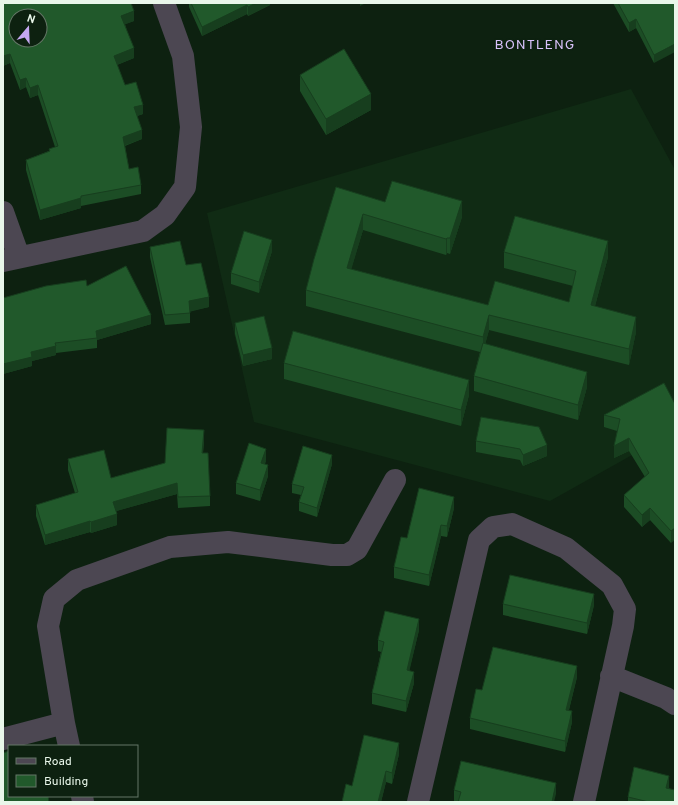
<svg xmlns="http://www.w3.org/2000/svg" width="678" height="805" viewBox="0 0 678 805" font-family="Overpass,sans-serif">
  <rect width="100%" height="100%" fill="#0d2110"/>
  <!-- built -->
  <path fill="#102b14" d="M631,89L675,170V431L550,501L254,422L207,213Z"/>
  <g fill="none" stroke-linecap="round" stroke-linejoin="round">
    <!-- minor -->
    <path stroke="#4c4752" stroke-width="22" d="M3,212L19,257
      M3,261L143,231L165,215L185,187L191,127L183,56L164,3
      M611,676L666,698L675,704
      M3,739L64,723
      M69,746L64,723L48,626L54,599L77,580L170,547L228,542L332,555H347L357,549L395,480
      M82,796L83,802
      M418,802L479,540L493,527L512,524L566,548L612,585L625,609L623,626L584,802"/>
  </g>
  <!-- wall -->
  <path fill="#1c4d25" d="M3,3L134,21L125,24L134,58L117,65L125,85L143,114L137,116L142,139L125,146L129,169L141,185V194L81,206V208L40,220L26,170V160L49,151V149L55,147L38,95L30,98L26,87L20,90L10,63L3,66Z
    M189,3H270V5L248,16L247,14L202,36L189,7Z
    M613,3H675L654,63L636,28L629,32Z
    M300,75L371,110L326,135L300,91Z
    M336,187L385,202L462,217L450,254L447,253L446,255L363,230L351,269L488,305L569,302L573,286L504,268V252L608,257L595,306L636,332L629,365L489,330L485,344L587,387L578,420L474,391V376L480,352L306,306V290Z
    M150,247L209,307L190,311V323L165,325L150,257Z
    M272,251L259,293L231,284V273Z
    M87,286L151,324L97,340V348L56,353V355L32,361V366L3,374Z
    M235,323L272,359L243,366L235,334Z
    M284,363L469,395L461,426L284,379Z
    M675,404L671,543L650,520L642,527L624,507V495L645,477L629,451L614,458L617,431L604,427V415Z
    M481,417L547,456L523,466L520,460L476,452V441Z
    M204,441L203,453L210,496V506L178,508L177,494L116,511L117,525L91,533L90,532L45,545L36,516V505L75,493L68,470V459L111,478L165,463Z
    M266,460L265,464L268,476L260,501L236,494V483Z
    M332,464L317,517L299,511V502L301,495L292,493V484Z
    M454,508L447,537L441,536L429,586L394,578V567L407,538Z
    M503,604L594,605L587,634L503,615Z
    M419,630L409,671L414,683L406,712L372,704V693L381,652L378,651V640Z
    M577,677L569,710L572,722L565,752L470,729V718L482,690Z
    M399,754L392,784L386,782L381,802L352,786Z
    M669,787V788L675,802H628V797Z
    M454,790L556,794L458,802L454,801Z"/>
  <!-- shaded-wall -->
  <path fill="#173e1e" d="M256,3H270V5L248,16V7Z
    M360,3H366L360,6Z
    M247,5V14L202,36V27Z
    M134,11V21L121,26V16Z
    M636,19V28L629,32V23Z
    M675,44V52L654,63V55Z
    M134,48V58L114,66V56Z
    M10,54V63L3,66V56Z
    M26,78V87L20,90V80Z
    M38,85V95L30,98V88Z
    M371,94V110L326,135V119Z
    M143,105V114L134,117V107Z
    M142,130V139L123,146V137Z
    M81,198V208L40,220V210Z
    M462,201V217L450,254V238Z
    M363,214V230L347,284V268Z
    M447,238V253L446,255V239Z
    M272,240V251L259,293V282Z
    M608,241V257L591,321V305Z
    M209,297V307L189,312V301Z
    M151,315V324L97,340L96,331Z
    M489,315V330L483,353V337Z
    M636,317V332L629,365V349Z
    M56,346V355L32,361V366L3,374V364L31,352Z
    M272,348V359L243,366V355Z
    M587,372V387L578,420V405Z
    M469,380V395L461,426V410Z
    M204,430V441L202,464V453Z
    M629,438V451L614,458V446Z
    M547,445V456L523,466V455Z
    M266,449V460L261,474V463Z
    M332,455V464L317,517V508Z
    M268,465V476L260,501V490Z
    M177,483V494L113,512V502Z
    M454,497V508L447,537V526Z
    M650,508V520L642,527V515Z
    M117,514V525L91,533V522Z
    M90,521V532L45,545V535Z
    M441,525V536L429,586V575Z
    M675,528V540L671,543V531Z
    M594,594V605L587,634V623Z
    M419,619V630L407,681V670Z
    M577,666V677L566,721V710Z
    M414,672V683L406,712V701Z
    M572,711V722L565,752V741Z
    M399,743V754L392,784V773Z
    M386,771V782L381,802H378Z
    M669,776V787L666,799V788Z
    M556,783V794L554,802H552Z"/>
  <!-- building -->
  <path fill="#21592b" stroke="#173e1e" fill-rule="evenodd" d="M3,3H131L134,11L121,16L134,48L114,56L125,85L136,82L143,105L134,107L142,130L123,137L129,169L138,167L141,185L81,196V198L40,210L26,160L50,151L49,149L58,146L38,85L30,88L26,78L20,80L10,54L3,56ZM16,16H40V40H16Z
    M191,3H256L248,7L247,5L202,27Z
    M618,3H675V44L654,55L636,19L629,23Z
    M344,49L371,94L326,119L300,75Z
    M392,181L462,201L450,238H447L446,239L363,214L347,268L488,305L495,281L569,302L576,271L504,252L515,216L608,241L591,305L636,317L629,349L489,315L483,337L306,290L314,259L336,187L385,202Z
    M244,231L272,240L259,282L231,273Z
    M180,241L186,265L201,263L209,297L189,301L190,313L165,315L150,247Z
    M126,266L151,315L96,331L97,338L55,343L56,346L31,352L32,357L3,364V298L46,286L86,280L87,286Z
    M264,316L272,348L243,355L235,323Z
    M293,331L469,380L461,410L284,363Z
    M483,343L587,372L578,405L474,376Z
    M664,383L675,404V528L671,531L650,508L642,515L624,495L649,473L629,438L614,446L620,419L604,415Z
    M481,417L539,427L547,445L523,455L520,449L476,441Z
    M167,428L204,430L202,453H208L210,496L178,497L177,483L113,502L117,514L91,522L90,521L45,535L36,505L78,492L68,459L104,450L111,478L165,463Z
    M249,443L266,449L261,463L268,465L260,490L236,483Z
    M303,446L332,455L317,508L299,502L304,487L292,484Z
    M419,488L454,497L447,526L441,525L429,575L394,567L401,537L407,538Z
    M510,575L594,594L587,623L503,604Z
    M385,611L419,619L407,670L414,672L406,701L372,693L384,642L378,640Z
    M493,647L577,666L566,710L572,711L565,741L470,718L476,689L482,690Z
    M364,735L399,743L392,773L386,771L378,802H342L346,784L352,786Z
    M9,751V796H48L49,802H3V753Z
    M461,761L556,783L552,802H458L461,792L454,790Z
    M634,767L669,776L666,788L675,790V802H649L628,797Z"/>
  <g text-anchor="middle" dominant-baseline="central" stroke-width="3.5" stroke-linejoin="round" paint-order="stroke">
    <!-- neighbourhood labels -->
    <g font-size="14" letter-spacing="1" fill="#d8c2fa" stroke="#0d2110">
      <text x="535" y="45">BONTLENG</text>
    </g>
  </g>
  <!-- border -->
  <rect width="678" height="805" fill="none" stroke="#e9f7ea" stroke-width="8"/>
  <!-- legend -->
  <rect x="8" y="745" width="130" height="52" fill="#0d2110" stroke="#657767"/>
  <rect x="16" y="758" width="20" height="6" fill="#4c4752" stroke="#657767"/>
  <text x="44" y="765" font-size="12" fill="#e9f7ea">Road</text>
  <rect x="16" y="775" width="20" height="12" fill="#21592b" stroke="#657767"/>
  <text x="44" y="785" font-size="12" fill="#e9f7ea">Building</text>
  <!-- north arrow -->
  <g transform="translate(28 28) rotate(19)"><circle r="19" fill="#0d2110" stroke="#657767"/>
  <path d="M0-3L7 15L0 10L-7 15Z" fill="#c5a7f1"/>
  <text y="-6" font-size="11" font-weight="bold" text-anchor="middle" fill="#e9f7ea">N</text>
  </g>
</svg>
